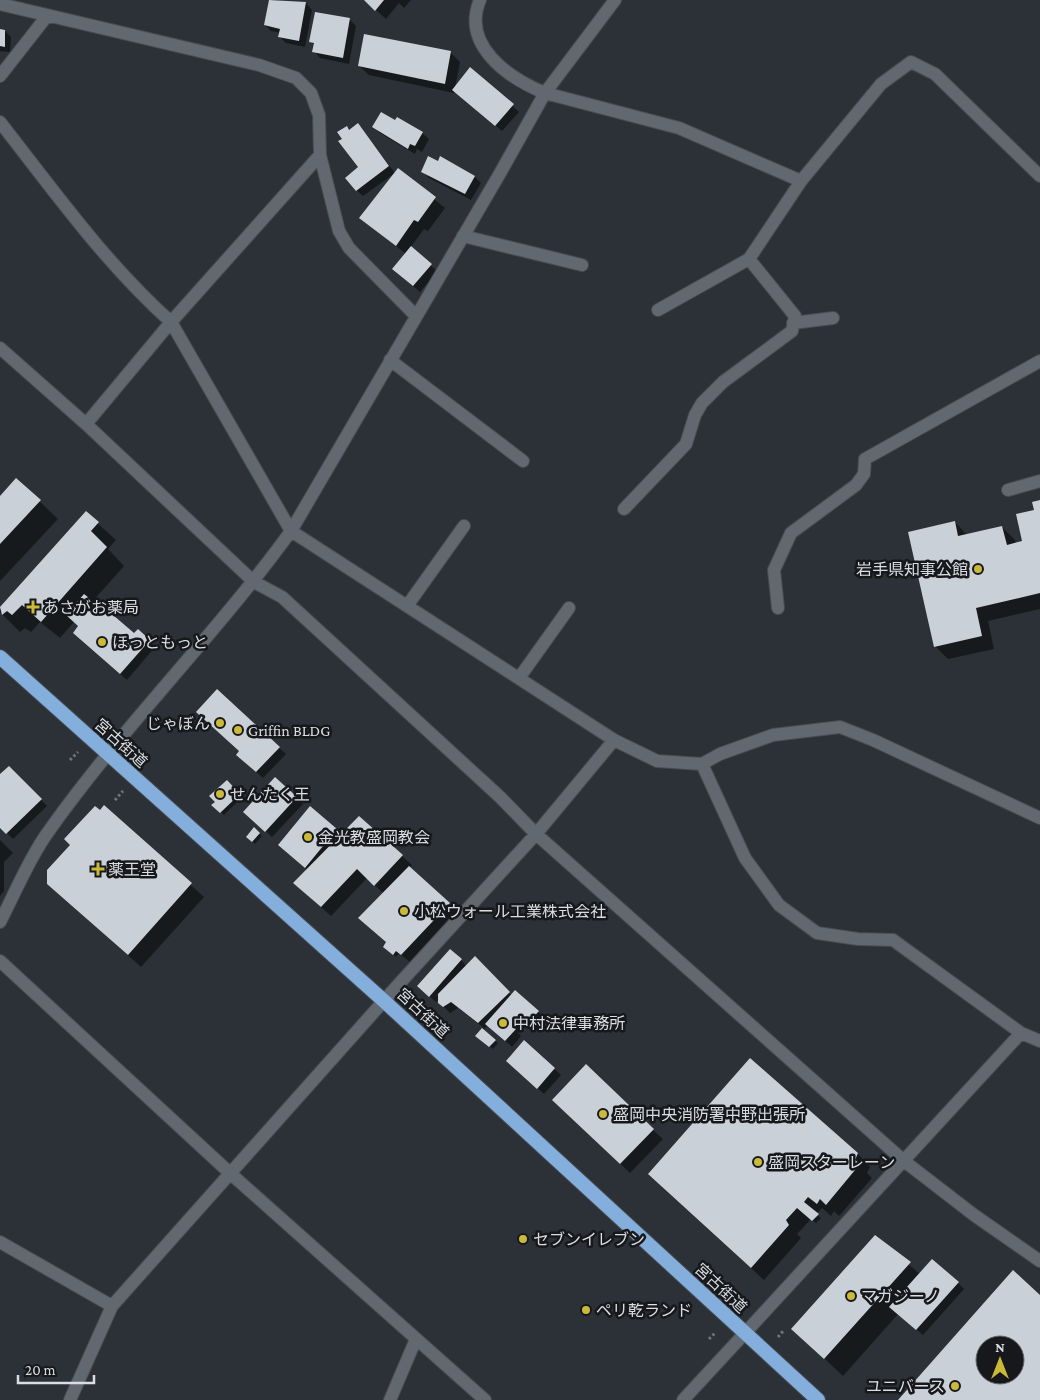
<svg xmlns="http://www.w3.org/2000/svg" width="1040" height="1400" viewBox="0 0 1040 1400" font-family="'Crimson Pro','Noto Sans JP',serif">
  <rect width="100%" height="100%" fill="#2b3137"/>
  <!-- shadow -->
  <path fill="#0007" d="M270,0L306,3L312,10L305,47L286,43L280,37L281,33L271,31L265,25Z
    M365,0H411L404,8L399,3L386,19Z
    M349,19L356,26L349,64L320,58L314,51L315,45L310,41Z
    M0,30L5,31L11,37L10,52L0,51Z
    M450,52L460,62L455,88L470,69L519,112L502,131L455,91L454,93L369,75L359,66Z
    M397,119L422,133L429,139L422,152L417,149L415,154L380,133L374,127L396,122Z
    M358,125L395,173L363,196L356,190L360,168L350,131Z
    M441,158L475,177L481,183L471,200L429,178L422,171L439,163Z
    M398,170L445,208L428,231L424,229L410,248L437,271L420,292L400,275L406,254L361,218Z
    M16,479L58,519L0,581V498Z
    M1040,502V609L988,621L994,649L948,659L935,646L955,522L967,535L1002,527L1015,540L1016,544L1023,542Z
    M86,513L116,540L108,549L124,566L92,602L134,635L149,641L155,647L127,680L80,639V627L74,622L60,638L40,622L31,632L25,628L20,632L0,612V609Z
    M217,691L286,754L263,778L244,761Z
    M9,767L47,806L13,839L0,826V776Z
    M275,778L303,804L272,837L245,812Z
    M227,781L242,797L224,815L213,805Z
    M104,807L204,897L141,967L62,896L100,812Z
    M310,808L342,836L360,818L402,856L412,865L409,868L459,914L411,963L399,953L396,957L388,949L384,894L367,878L331,916L304,892L308,870L286,851Z
    M254,829L262,836L255,844L247,837Z
    M0,840L13,853L4,862V891L0,896Z
    M475,958L512,996L515,992L545,1018L534,1030L527,1023L518,1033L521,1036L512,1047L488,1025L483,1030L498,1043L493,1049L477,1035L484,1028L458,1008L450,1013L439,1002V999L436,1002L425,992L461,960L467,967Z
    M524,1042L561,1075L544,1094L514,1067Z
    M750,1060L858,1154L870,1167L867,1173L872,1178L839,1216L834,1211L831,1216L822,1208L816,1214L821,1218L816,1223L811,1219L797,1234L801,1238L764,1280L662,1187Z
    M563,1109L653,1130L663,1139L630,1173Z
    M875,1237L920,1274L958,1283L964,1289L923,1335L898,1314L843,1376L793,1329Z"/>
  <!-- building -->
  <path fill="#c9d0d8" fill-rule="evenodd" d="M269,0L306,2L299,41L278,37L280,29L264,25Z
    M364,0H384L375,11Z
    M315,12L350,18L343,58L312,52L314,43L309,42Z
    M0,29L5,30V47L0,46Z
    M364,34L451,51L445,84L358,66Z
    M470,67L514,104L495,126L452,90Z
    M381,112L395,120L397,117L423,132L415,146L410,144L408,149L372,127Z
    M358,123L389,166L356,191L345,178L358,167L338,141L342,139L337,132L347,126L349,130Z
    M428,156L438,161L440,156L475,176L465,194L421,172Z
    M398,168L436,197L418,222L414,220L396,246L359,218Z
    M411,246L432,264L413,286L392,269Z
    M16,478L41,500L0,544V496Z
    M1040,500V593L976,608L982,636L934,647L908,532L955,521L958,536L1002,526L1007,545L1022,541L1016,514L1034,510L1032,502Z
    M86,511L99,522L91,531L107,547L41,622L22,605L12,615L7,611L2,615L0,607Z
    M84,594L98,605L99,603L134,633L138,629L150,640L120,674L73,633L78,626L66,615Z
    M217,689L280,747L256,772L236,755L239,751L196,712Z
    M9,766L42,799L6,834L0,828V774Z
    M275,777L297,797L265,832L243,812Z
    M227,780L240,794L220,813L211,805L215,802L209,796Z
    M104,805L192,883L128,955L47,884V870L70,845L64,839L95,806L100,810Z
    M310,806L337,829L305,868L278,845Z
    M359,816L403,855L374,886L357,869L321,907L293,883Z
    M254,827L260,833L252,842L246,837Z
    M409,866L450,903L401,955L396,951L393,955L383,947L386,942L358,918Z
    M450,949L462,959L429,997L417,986Z
    M475,956L510,992L478,1023L451,1002L443,1007L438,1003V994Z
    M515,990L539,1011L527,1024L520,1018L512,1027L516,1029L505,1041L485,1024Z
    M482,1028L496,1040L489,1047L475,1036Z
    M524,1040L555,1068L537,1089L506,1061Z
    M750,1058L858,1153L855,1160L860,1164L826,1205L820,1199L817,1204L808,1197L804,1202L819,1214L812,1221L797,1208L786,1220L789,1225L751,1268L648,1174Z
    M586,1064L654,1129L620,1164L552,1100Z
    M875,1235L911,1262L824,1359L791,1329Z
    M932,1259L959,1282L916,1330L889,1307Z
    M1013,1270L1040,1295V1400H898ZM985,1345H1015V1375H985Z"/>
  <g fill="none" stroke-linecap="round" stroke-linejoin="round">
    <!-- service casing -->
    <g stroke="#474c51" stroke-width="14">
      <path id="service" d="M463,236L582,265
        M658,310L749,259"/>
    </g>
    <!-- minor casing -->
    <g stroke="#474c51" stroke-width="14">
      <path id="minor" d="M480,0C461,45 508,78 545,93L679,128L801,181
        M0,4L259,65L296,78L311,93L319,115L320,155L339,231L349,248L416,316
        M0,76L47,16
        M0,122C54,191 106,264 171,322L291,531L614,740L657,761L702,764L720,754L773,735L840,727L873,740L1040,818
        M793,323L833,318
        M0,348L86,424L254,582L282,597L500,797L536,834L904,1161L974,1215L1040,1261
        M390,360L523,461
        M86,424L171,322L320,155
        M1008,490L1040,481
        M624,509L686,444L695,415L702,403L723,382L792,331L795,316L749,259L801,181L881,84L911,62L935,74L1040,176
        M407,606L464,526
        M778,608L774,570L791,533L856,485L864,474L865,459L1040,361
        M519,678L569,608
        M702,764L745,858L779,905L817,933L858,939L893,940L1021,1033L1040,1041
        M0,922C15,893 28,861 46,835C121,728 215,636 291,531L499,175L545,93L615,0
        M0,961L231,1174L485,1400
        M0,1242L112,1306
        M745,1333L1021,1033
        M70,1400L112,1306L398,985L536,834L614,740
        M390,1400L416,1339"/>
    </g>
    <!-- tertiary casing -->
    <g stroke="#474c51" stroke-width="14">
      <path id="tertiary" d="M683,1400L745,1333"/>
    </g>
    <!-- trunk casing -->
    <g stroke="#474c51" stroke-width="16">
      <path id="trunk" d="M0,657L384,1001L818,1400"/>
    </g>
    <!-- path -->
    <path stroke="#72767c" stroke-width="3" stroke-dasharray="2.5 2.5" stroke-linecap="butt" d="M70,760L78,752
      M115,800L123,791
      M778,1337L784,1330
      M709,1339L716,1332"/>
    <!-- service -->
    <use href="#service" stroke="#61686f" stroke-width="12"/>
    <!-- minor -->
    <use href="#minor" stroke="#61686f" stroke-width="12"/>
    <!-- tertiary -->
    <use href="#tertiary" stroke="#61686f" stroke-width="12"/>
    <!-- trunk -->
    <use href="#trunk" stroke="#84aedc" stroke-width="14"/>
  </g>
  <!-- markers -->
  <g fill="#cbba39" stroke="#16181b" stroke-width="2">
    <circle cx="978" cy="569" r="5"/>
    <path d="M30.5 599.5h5v5h5v5h-5v5h-5v-5h-5v-5h5z"/>
    <circle cx="102" cy="642" r="5"/>
    <circle cx="220" cy="723" r="5"/>
    <circle cx="238" cy="730" r="5"/>
    <circle cx="220" cy="794" r="5"/>
    <circle cx="308" cy="837" r="5"/>
    <path d="M95.5 861.5h5v5h5v5h-5v5h-5v-5h-5v-5h5z"/>
    <circle cx="404" cy="911" r="5"/>
    <circle cx="503" cy="1023" r="5"/>
    <circle cx="603" cy="1114" r="5"/>
    <circle cx="758" cy="1162" r="5"/>
    <circle cx="523" cy="1239" r="5"/>
    <circle cx="851" cy="1296" r="5"/>
    <circle cx="586" cy="1310" r="5"/>
    <circle cx="955" cy="1386" r="5"/>
  </g>
  <g text-anchor="middle" dominant-baseline="central" stroke-width="5" stroke-linejoin="round" paint-order="stroke">
    <!-- poi labels -->
    <g font-size="16" fill="#dadde1" stroke="#16181b" text-anchor="start">
      <text x="968" y="569" text-anchor="end">岩手県知事公館</text>
      <text x="43" y="607">あさがお薬局</text>
      <text x="112" y="642">ほっともっと</text>
      <text x="210" y="723" text-anchor="end">じゃぼん</text>
      <text x="248" y="730">Griffin BLDG</text>
      <text x="230" y="794">せんたく王</text>
      <text x="318" y="837">金光教盛岡教会</text>
      <text x="108" y="869">薬王堂</text>
      <text x="414" y="911">小松ウォール工業株式会社</text>
      <text x="513" y="1023">中村法律事務所</text>
      <text x="613" y="1114">盛岡中央消防署中野出張所</text>
      <text x="768" y="1162">盛岡スターレーン</text>
      <text x="533" y="1239">セブンイレブン</text>
      <text x="861" y="1296">マガジーノ</text>
      <text x="596" y="1310">ペリ乾ランド</text>
      <text x="945" y="1386" text-anchor="end">ユニバース</text>
    </g>
    <!-- street labels -->
    <g font-size="16" fill="#dadde1" stroke="#16181b">
      <text transform="translate(121 743) rotate(42)">宮古街道</text>
      <text transform="translate(423 1013) rotate(43)">宮古街道</text>
      <text transform="translate(721 1288) rotate(43)">宮古街道</text>
    </g>
  </g>
  <!-- north arrow -->
  <g transform="translate(1000 1360)"><circle r="24" fill="#16181b" stroke="#64676a"/>
  <path d="M0-4L9 19L0 12L-9 19Z" fill="#cbba39"/>
  <text y="-8" font-size="14" font-weight="bold" text-anchor="middle" fill="#dadde1">N</text>
  </g>
  <!-- scale -->
  <path d="M18 1375v8h76v-8" fill="none" stroke="#dadde1" stroke-width="2.5"/>
  <text x="25" y="1375" font-size="15" fill="#dadde1" stroke="#16181b" stroke-width="4" paint-order="stroke">20 m</text>
</svg>
